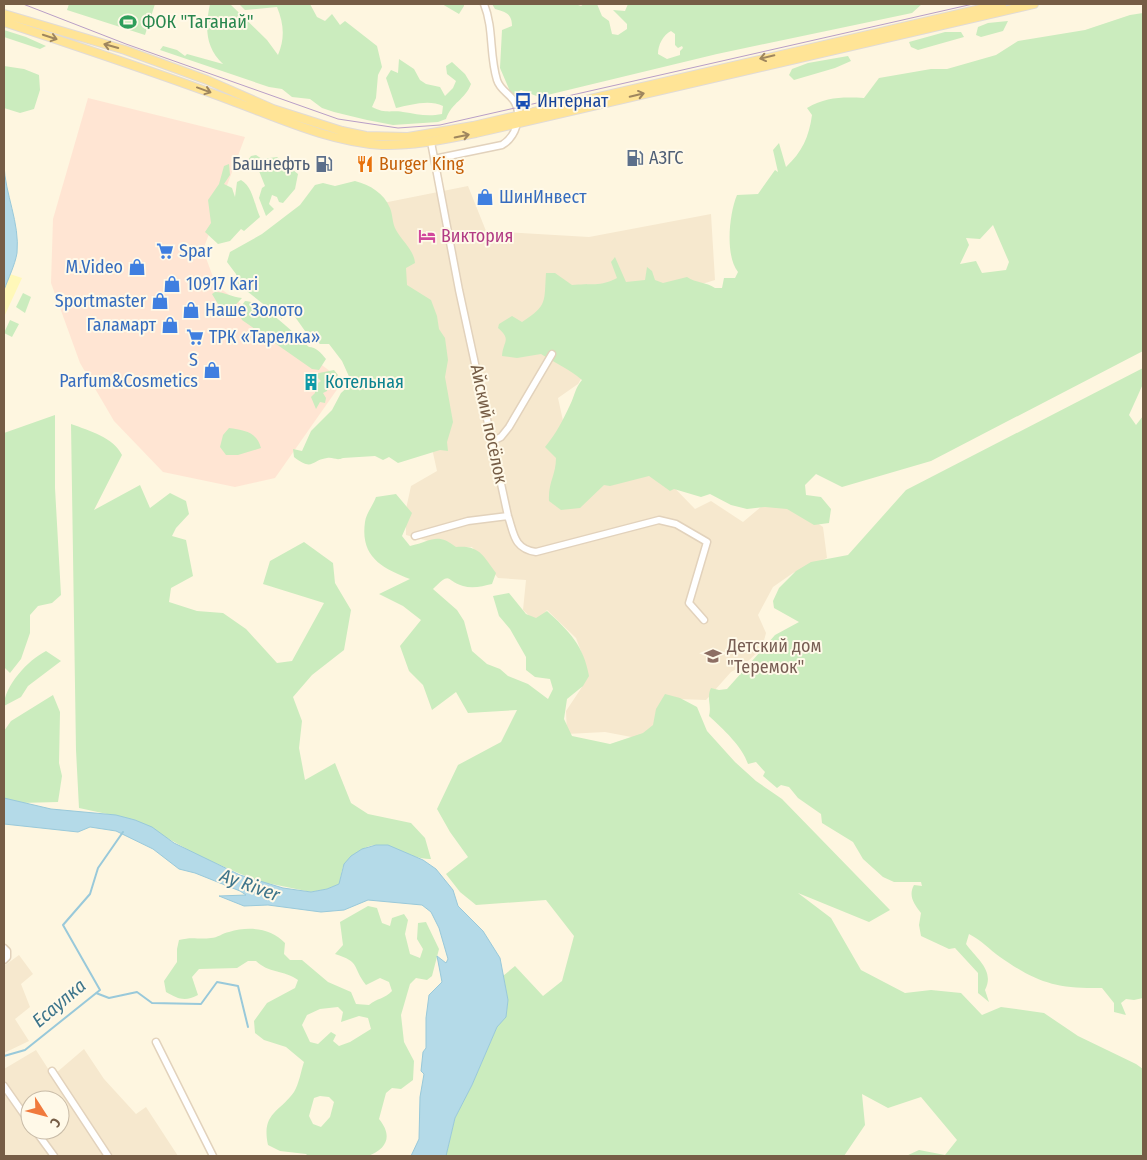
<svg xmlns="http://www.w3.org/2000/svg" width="1147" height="1160" viewBox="0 0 1147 1160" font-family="'Fira Sans Condensed',sans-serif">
  <rect width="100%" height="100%" fill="#fef6e0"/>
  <!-- residential -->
  <path fill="#f6e8ce" d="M468,186L486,231L589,237L711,214L715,280L676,292L590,364L578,384L558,398L577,484L658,471L695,509L711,501L743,522L768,501L803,513L823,527L827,558L793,573L773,587L758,615L766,633L762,648L745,664L731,672L706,700L678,699L663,732L642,739L605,732L567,734L566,711L582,687L585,662L576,638L547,610L537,623L523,610L526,580L498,578L472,547L454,548L406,535V509L411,486L437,471L378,204Z
    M19,955L33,974L21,984L30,1007L15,1019L29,1041L4,1053V966Z
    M84,1049L104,1079L136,1114L146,1107L178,1156H111L56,1073Z
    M36,1050L87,1129L106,1156H59L40,1130H60V1100H30V1117L4,1081V1069Z
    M4,1093L30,1130L49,1156H4Z"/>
  <!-- commercial -->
  <path fill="#ffe5d3" d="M88,98L245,137L203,250L216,285L343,381L275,478L235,487L163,472L114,421L80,363L51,283L53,219Z"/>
  <!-- green -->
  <path fill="#cbecbe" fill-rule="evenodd" d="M69,4H155L145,35L67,10Z
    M210,4H230L267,40L278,55C285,38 284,24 277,7L245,10L239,4H310L317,17L325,21L332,14L340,25L345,21L377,46L382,67L378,75L376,98L372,107C385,114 390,110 403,112C417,114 427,117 442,114L443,106C429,99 410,105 396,108L386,78L391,70L398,73L399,59L414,69L420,80L426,84L440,87L445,96L453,88L456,81L447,74L446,66L452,62L465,74L471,84C465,100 452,102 446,119L438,122L393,125L367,120L334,112L322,108L310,99L292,97L282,89L269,87L160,50L163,46L177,50L185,56L187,54L223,64C205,47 205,27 210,4Z
    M442,4H464V6L459,14Z
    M492,4H575L581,6L584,4H597L602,16L609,21L612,34L618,35L627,29V24L613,10L625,11L628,4H922L912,13L717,54L539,97L521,90L512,96L500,68L502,30L512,26C512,14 506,12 495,9ZM671,31L675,34V45L678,48L682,46L683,48L680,51V55L667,59L658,54C658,45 663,35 671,31Z
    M1143,13V351L931,461L842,487L816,474L805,485L806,495L821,497L831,509L829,523L814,525L787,509L765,507L747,509L731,505L710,494L701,497L674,489L670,491L649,476L610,486L604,485L580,508L561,510L549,501C548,482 556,475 556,458L545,447C556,434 563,420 570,405C575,395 575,388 582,380C569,369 555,363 541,354L517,358L502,356C503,341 512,340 498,328L499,324L512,316L522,322C548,305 544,302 546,273H555L572,285C590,283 601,287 617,278L611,262L615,257L626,282L645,280L647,267L652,271L655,280L663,283L687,277C696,283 706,282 715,288H722L724,278H735L738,272C725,256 729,214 737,195L758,194L775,170L778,172L773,150L779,143L786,167C802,152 809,137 812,115L807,108C826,97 842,97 864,98L879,78L931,69H947L996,55L1018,41L1085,30L1130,15ZM993,225L1009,262L1006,270L982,273L976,261L960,264L969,245L966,238L980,239Z
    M1008,21L1003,31L981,37L976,35L978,27L988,23Z
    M4,30L26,37L46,46L40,49L4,37Z
    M945,32H961L964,37L918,50L911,47L909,42Z
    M848,56L851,61L835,68L794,80L789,75L792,69L808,63Z
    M4,66L24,69L39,75L40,90L34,109L20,113L4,108Z
    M256,155L262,159L277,157L298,174L295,189L283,203L279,202L277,197L272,195L269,204L274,209L266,216L259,198L262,188L265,186L259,171L255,170L248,160L251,156Z
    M229,164L230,175L224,184L232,188L235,197L237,182L241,180C253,187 254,204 260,217L244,231L241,229L230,241L218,244L205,232L211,223L208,200L219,184L224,166Z
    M355,181C370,185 384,193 390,208C393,215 392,223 396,230C402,241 414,250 415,263L406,268L407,285L431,300L437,316L439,329L445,338L448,360L445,377L453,422L447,442L448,451L440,450L398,463L389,457L383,460L375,456L343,458C336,461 334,457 327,458C311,460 313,472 294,457L293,449L302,451L311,431L332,410L341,393L352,383L342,361L329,344H320L305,331L293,314L283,315L282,319L238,284L236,274L227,262L230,252L262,234L300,205L315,185L323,183L335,186Z
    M215,292C225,292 232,297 242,298L229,312L218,304L212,294Z
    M23,293L31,297L25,313L16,307Z
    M245,301C262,301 296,335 309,347C316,347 321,353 326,359L319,370L312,369L242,320L238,311Z
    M10,320L19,324L12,337L4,333Z
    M1143,368V384L1129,415L1136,425L1143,416V998L1134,1000L1126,999L1121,1003L1126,1015L1114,1012V1003L1102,988C1057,989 1037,983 1000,957C989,949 981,940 969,934L966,944C977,959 995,971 985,990L989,1002L978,993V973L955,948L949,949L921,936L919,925L921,913C914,904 908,896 914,885L922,886L921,882H894L883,877L863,859L853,842L822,823L821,814L798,798L789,787L781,785L777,788L763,776L765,772L756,762L748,764C742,746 723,729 709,716C712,705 706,698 711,688L719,690L727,689L775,635L799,622L774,608L773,601L779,588L796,571L811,562L848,555L906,490Z
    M334,370L338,375L331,384L329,383L327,391L323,393L326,398L325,403L320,402L316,409L311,397L315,393V385L321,381L314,374Z
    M55,415V488L61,595L52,603L38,606L30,615V633L21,659L10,673L4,667V433Z
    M71,424C90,431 113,437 122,455L94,510L140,485L150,508L170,493L186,501L189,514L176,528L172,536L186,540L193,576L171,588L169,602L197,611L223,613L246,629L277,663L292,661L324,603L263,584L270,561L304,542L333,563L335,583L351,610L344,650L312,675L293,697L302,721L299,748L305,780L335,763L351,803L368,814L411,823L425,838L431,859C404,860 382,831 356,854C353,857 346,861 344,865C341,870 341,878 339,884L327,889L311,892L257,881L201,857L135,820L79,808L76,750Z
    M229,428C244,430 257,432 261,448L238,455H226L220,447L223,435Z
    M396,494L412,513L402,536L410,546C432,541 437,532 456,547C480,545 483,556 496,573L492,584C483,586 473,589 463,586C445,581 452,570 433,589L457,610L464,621L472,651L487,664L500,669L508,676L528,684L548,699L553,689L550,679L535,677L526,670V657L510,629L499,616L493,596L509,593L526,614L536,618L547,611C569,631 584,646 589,676L583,686L567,699L564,719L572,736L610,744L643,733L653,725L656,709L665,694L680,698L697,707L707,731L735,762L756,781L782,799L890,910L869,922L798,893L831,918L861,970L905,993L931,990L961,993L982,1015L1001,1007L1044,1013L1078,1036L1136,1064L1143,1069V1156H906L919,1150L945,1155L957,1140L921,1097L888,1108L862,1094L865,1125L844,1156H446L455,1118L472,1085L497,1027L506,1016L508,1000L503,976L515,966L543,996L562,981L574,936L546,900L476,905L460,892L446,874L468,857L450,832L437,809L458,765L501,742L517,710L468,713L456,692L432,710L423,685L409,671L400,646L421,620L403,606L379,594L410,579C382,568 360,557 365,522C366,514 373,505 376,497Z
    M46,651L61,661L28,686L21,697L4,706C4,686 28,660 46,651Z
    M53,695L60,712L59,763L62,776L58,802L20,803L4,798V731L11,721Z
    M368,906L377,908L382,923L390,926L392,918L404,914L408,920L405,934L410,954L420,958L423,949L417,939L418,923L426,922L439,949L432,976L427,980L416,978L410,984L401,1015L404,1042L414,1061L413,1080L401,1089L392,1088L386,1093L379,1119C393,1136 387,1149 368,1156H308L306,1154L280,1151L268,1145C261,1113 280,1112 294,1092C299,1084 301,1071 304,1062L286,1047L264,1040L255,1033L254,1021L267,1003L295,988L298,980C284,970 268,973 256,961H248L237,968L199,969L192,977L198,995C185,1002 178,999 166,992L164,981L177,962V949L179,940C194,936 197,940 211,938C217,938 223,933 229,932C249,926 271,928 285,943L284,954L290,960H302L328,982L351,992L356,1004L369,1005C377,998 385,999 392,991L389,982L380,978L366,985C352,967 361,962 335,954L343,945L340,922ZM338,1007L343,1012L341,1022L359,1016L368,1018L371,1029L350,1042L339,1046L333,1041L336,1035L331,1032L318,1044L310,1042L302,1025L307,1015L320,1009ZM320,1096L329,1097L334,1102L330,1117L321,1127L313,1124L309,1116L314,1098Z"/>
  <!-- sand -->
  <path fill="#fff8b9" d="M10,274L22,278L4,317V290Z"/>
  <!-- water -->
  <path fill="#b4dae8" stroke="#99c9da" d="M4,165C5,194 20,223 17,253C15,265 8,279 4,290Z
    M4,798L51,809L116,815L135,820L152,827L174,843L240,875L283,888L311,892L327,889L339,884L344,864L351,856L362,849L376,845H388L423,860L436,869L453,890L458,906L483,931L500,958L508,1000L506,1017L497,1027L472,1085L455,1118L446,1156H411L419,1139L420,1097L424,1074L421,1071L423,1052L426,1048V1018L429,995L442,982L437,956L446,963L448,959L439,928L431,912L422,905L368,900L344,910L321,912L268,905L244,906L219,896L246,895L240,891L195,873L179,869L153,849L116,831L90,827L78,832L4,824Z"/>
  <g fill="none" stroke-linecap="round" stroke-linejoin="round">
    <!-- stream -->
    <path stroke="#99c9da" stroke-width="2" d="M96,993L109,998L137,992L152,1003L201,1004L217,982L238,986L248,1027
      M4,1056L25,1050L100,990L63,925L90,894L98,868L123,832"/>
    <!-- minor casing -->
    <g stroke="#e2d2bc" stroke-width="9">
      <path id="minor" d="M431,142L459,290L508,516C514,534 514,549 536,552L659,520L676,524L707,542L689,603L704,620
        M434,159L502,145C516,137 523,115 514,101C509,93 500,90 497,80C489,54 494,29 484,4
        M493,441L501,437L509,427L552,354
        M415,536L468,521L508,516
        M4,948L7,951V957L4,960
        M156,1042L213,1156
        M52,1071L108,1156
        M4,1086L30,1123
        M35,1130L54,1156"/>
    </g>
    <!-- major casing -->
    <g stroke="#e1dbd6" stroke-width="10">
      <path id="major" d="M4,14L125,50L207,80L273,109L342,131L366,136L408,137L473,126L1002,4
        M4,22C80,47 155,72 230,100C279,118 330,142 382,145C414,146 445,139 476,133L1034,4"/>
    </g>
    <!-- minor -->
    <use href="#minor" stroke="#fff" stroke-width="6"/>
    <!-- major -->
    <use href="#major" stroke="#ffe496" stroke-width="8"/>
    <!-- tram -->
    <path stroke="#b99fc7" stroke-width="1" d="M23,4L126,44L338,119L398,128L440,125L973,4"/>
  </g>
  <!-- one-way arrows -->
  <defs><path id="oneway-shaft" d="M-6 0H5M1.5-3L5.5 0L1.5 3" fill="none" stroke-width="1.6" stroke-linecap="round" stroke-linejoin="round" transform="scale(1.25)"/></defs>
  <g stroke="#9f865e">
    <use href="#oneway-shaft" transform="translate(50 37) rotate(18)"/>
    <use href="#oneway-shaft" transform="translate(111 46) rotate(-164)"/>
    <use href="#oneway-shaft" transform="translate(767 57) rotate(167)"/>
    <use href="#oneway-shaft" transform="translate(204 90) rotate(20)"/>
    <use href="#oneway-shaft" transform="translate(637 95) rotate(-13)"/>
    <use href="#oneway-shaft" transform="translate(462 136) rotate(-12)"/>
  </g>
  <!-- icons -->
  <defs>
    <g id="stadium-bare" transform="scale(1.35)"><path d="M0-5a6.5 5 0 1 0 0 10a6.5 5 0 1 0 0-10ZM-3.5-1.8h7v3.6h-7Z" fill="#2e9e5b" stroke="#fff9e8" stroke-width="2.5" paint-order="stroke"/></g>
    <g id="bus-bare" transform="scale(1.35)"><path d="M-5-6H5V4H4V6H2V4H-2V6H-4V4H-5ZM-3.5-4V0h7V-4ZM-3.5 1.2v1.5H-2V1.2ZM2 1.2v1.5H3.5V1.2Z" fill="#1a4fb4" stroke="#fff9e8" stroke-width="2.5" paint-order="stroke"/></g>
    <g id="fuel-bare" transform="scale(1.35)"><path d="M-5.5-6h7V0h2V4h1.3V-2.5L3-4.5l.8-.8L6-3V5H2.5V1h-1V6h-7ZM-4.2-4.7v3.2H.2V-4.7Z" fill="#5c6f8a" stroke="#fff9e8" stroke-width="2.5" paint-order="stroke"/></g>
    <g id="restaurant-bare" transform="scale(1.35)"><path d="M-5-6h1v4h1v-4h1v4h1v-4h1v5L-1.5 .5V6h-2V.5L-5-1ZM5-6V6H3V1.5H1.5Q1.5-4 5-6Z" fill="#e8710a" stroke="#fff9e8" stroke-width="2.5" paint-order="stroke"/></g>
    <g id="shop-bare" transform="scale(1.35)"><path d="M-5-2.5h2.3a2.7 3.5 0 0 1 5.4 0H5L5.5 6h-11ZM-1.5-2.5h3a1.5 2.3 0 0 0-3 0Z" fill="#3f7fe0" stroke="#fff9e8" stroke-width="2.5" paint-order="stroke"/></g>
    <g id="hotel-bare" transform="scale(1.35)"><path d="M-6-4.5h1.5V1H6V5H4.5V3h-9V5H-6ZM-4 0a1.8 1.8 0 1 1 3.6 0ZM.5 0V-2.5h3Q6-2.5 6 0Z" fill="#d1479c" stroke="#fff9e8" stroke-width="2.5" paint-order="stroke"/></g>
    <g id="supermarket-bare" transform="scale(1.35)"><path d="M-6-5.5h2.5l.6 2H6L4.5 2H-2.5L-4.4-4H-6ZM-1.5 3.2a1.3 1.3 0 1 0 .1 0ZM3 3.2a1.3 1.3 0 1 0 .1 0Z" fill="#3f7fe0" stroke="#fff9e8" stroke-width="2.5" paint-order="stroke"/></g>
    <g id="building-bare" transform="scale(1.35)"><path d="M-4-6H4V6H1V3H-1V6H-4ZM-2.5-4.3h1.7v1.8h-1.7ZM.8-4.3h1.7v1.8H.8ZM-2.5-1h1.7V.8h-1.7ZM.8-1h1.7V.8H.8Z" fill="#0f9aa8" stroke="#fff9e8" stroke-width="2.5" paint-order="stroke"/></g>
    <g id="school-bare" transform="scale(1.35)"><path d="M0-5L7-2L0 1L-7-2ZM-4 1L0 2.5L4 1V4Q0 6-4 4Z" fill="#8d6e63" stroke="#fff9e8" stroke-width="2.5" paint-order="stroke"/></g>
  </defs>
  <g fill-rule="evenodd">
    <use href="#stadium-bare" x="128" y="22"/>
    <use href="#bus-bare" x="523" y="101"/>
    <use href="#fuel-bare" x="635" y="158"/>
    <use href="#fuel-bare" x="324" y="164"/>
    <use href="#restaurant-bare" x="365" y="164"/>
    <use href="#shop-bare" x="485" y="197"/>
    <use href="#hotel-bare" x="427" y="236"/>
    <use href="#supermarket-bare" x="165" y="251"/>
    <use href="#shop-bare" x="137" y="267"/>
    <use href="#shop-bare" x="172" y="284"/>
    <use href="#shop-bare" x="160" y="301"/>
    <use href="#shop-bare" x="191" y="310"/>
    <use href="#shop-bare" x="170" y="325"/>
    <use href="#supermarket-bare" x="195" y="337"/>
    <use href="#shop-bare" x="212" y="370"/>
    <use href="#building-bare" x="311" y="382"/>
    <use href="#school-bare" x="713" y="656"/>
  </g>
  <g text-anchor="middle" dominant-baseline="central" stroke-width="4" stroke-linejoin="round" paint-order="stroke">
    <!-- leisure labels -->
    <g font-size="18" fill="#27864d" stroke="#fff9e8" text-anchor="start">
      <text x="142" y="22">ФОК "Таганай"</text>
    </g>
    <!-- transit labels -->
    <g font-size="18" fill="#164399" stroke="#fff9e8" text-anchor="start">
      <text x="537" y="101">Интернат</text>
    </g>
    <!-- service labels -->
    <g font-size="18" fill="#4e5e75" stroke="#fff9e8" text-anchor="start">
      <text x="649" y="158">АЗГС</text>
      <text x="310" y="164" text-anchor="end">Башнефть</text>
    </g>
    <!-- food labels -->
    <g font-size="18" fill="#c56008" stroke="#fff9e8" text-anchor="start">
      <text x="379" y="164">Burger King</text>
    </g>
    <!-- shop labels -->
    <g font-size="18" fill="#366cbe" stroke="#fff9e8" text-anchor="start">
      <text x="499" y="197">ШинИнвест</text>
      <text x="179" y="251">Spar</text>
      <text x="123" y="267" text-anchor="end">M.Video</text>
      <text x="186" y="284">10917 Kari</text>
      <text x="146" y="301" text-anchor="end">Sportmaster</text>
      <text x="205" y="310">Наше Золото</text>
      <text x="156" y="325" text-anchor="end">Галамарт</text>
      <text x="209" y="337">ТРК «Тарелка»</text>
      <text x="198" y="360" text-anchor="end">S<tspan x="198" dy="21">Parfum&amp;Cosmetics</tspan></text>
    </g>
    <!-- hotel labels -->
    <g font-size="18" fill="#b23c85" stroke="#fff9e8" text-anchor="start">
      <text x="441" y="236">Виктория</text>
    </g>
    <!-- culture labels -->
    <g font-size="18" fill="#0d838f" stroke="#fff9e8" text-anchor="start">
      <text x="325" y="382">Котельная</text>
    </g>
    <!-- street labels -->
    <g font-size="18" fill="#765d46" stroke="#fff9e8">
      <text transform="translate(489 424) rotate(78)">Айский посёлок</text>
    </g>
    <!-- education labels -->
    <g font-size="18" fill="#785e54" stroke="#fff9e8" text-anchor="start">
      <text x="727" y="646">Детский дом<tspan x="727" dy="21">"Теремок"</tspan></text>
    </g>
    <!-- water labels -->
    <g font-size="19" font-style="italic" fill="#3e758b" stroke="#fff9e8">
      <text transform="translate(250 885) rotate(20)">Ay River</text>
      <text transform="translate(59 1003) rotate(-40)">Есаулка</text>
    </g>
  </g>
  <!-- border -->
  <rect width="1147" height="1160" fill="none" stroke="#765d46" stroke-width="10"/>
  <!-- north arrow -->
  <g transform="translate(45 1115) rotate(126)"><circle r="24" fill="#fff9e8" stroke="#c8bba7"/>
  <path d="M0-4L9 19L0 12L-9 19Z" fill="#f07a3d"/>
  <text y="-8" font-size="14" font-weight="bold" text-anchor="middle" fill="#765d46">С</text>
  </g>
</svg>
